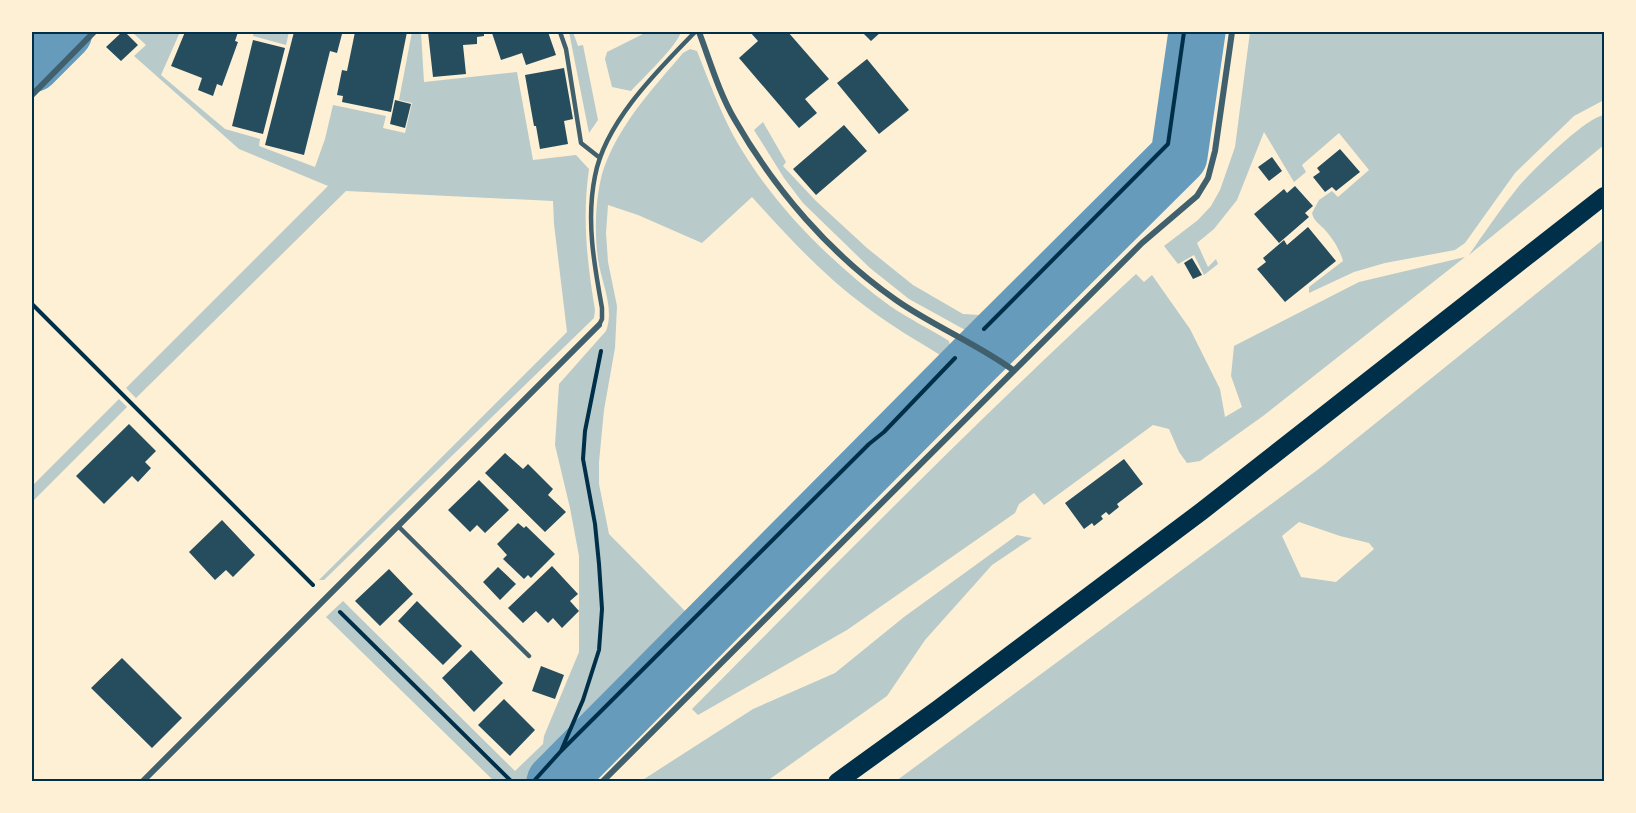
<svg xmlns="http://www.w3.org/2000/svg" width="1636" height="813" viewBox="0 0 1636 813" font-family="'Nunito Sans',sans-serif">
  <rect width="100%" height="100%" fill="#fdf0d5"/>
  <!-- green -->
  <path fill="#b9caca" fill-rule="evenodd" d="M132,32H180L161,75L225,129L260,139L259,146L315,167L325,139L333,105L386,116L383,128L405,133L412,103L399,100L412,32H421L424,82L517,72L533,160L576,155L589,169C582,217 587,262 595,310L594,318L324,580H319L567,332L554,224L553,201L346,191L136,398L126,388L328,186L239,149L134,56L146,45Z
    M254,32H289L286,45L253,36Z
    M569,32H573L578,46L583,45L598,120L589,133Z
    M647,32H681C676,47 643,78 631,91L612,87L605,59L607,52Z
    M1173,32H1192L1174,152L987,338L989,330L978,323L967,331L909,299L870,268L803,203L784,178L754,130L763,122L786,162L783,166L816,201L867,248L913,285L963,314L979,315L1096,204L1156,142Z
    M1203,32H1224L1223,41L1204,153L1198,170L1191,182L1137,232L1073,298L1016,350L1010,353L997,347L1185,158Z
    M1250,32H1604V100L1574,116L1515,173L1465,243L1455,250L1385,263L1354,272L1309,293V287L1343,261C1340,250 1333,239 1326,231C1320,224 1314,222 1312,213L1319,200L1332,191L1338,197L1369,170L1339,133L1302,165L1306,172L1294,182L1264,132L1237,200L1214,229L1197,243L1208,267L1216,259L1218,264L1204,275L1194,255L1178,264L1164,246L1198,220L1211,206L1220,190L1235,147Z
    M690,49L697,51C708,79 719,108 733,135C770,202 829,261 890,306C909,319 930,329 949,341L951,351L947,359L958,367L546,781H494L326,617L343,601L515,771L543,744L544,736L579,652V556L570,508L555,445L559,384L606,331C615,308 601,282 598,259C594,231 595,187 607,160C624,119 655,86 683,53ZM752,197C787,236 823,275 865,306C891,326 919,342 947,359L875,435L864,438L685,611L609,534L599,484V462L604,410L615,348L617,306L608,262L606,233L608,205L638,215L702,243Z
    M1604,115V145L1469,255C1485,232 1501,208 1519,186C1533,170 1585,118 1604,115Z
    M1604,239V781H896L1320,468ZM1299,522L1340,536L1369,543L1374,549L1336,582L1301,577L1282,536Z
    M1465,257L1263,416L1200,461L1187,463L1179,452L1169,429L1153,425L1044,505L1034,493L1019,504L1015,513L847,630L698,715L692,709C838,562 983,414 1136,274L1144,282L1152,275L1190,329L1220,389L1225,417L1242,407L1231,376L1234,346L1359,282Z
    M982,362L994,370L584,781H563Z
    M119,399L127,407L32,502V486Z
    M1017,535L1032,538L992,565L925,640L887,696L767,781H641L753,709L835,673L904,617Z"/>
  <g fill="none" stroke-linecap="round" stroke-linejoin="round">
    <!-- river -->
    <path stroke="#669bbc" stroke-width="57" d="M32,64L64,32
      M555,782L974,360L1179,156L1197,32"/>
  </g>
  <!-- building -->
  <path fill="#264d5e" d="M122,32H125L138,45L121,61L106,47Z
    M185,32H238L235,41L238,42L222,86L217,84L213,96L198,90L202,78L171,66Z
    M294,32H336L342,34L337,53L330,51L304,155L265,145Z
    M355,32H407L391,112L342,102L343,96L337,95L342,70L347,71Z
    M428,32H484V36L477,37V44L463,45L466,74L433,77Z
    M495,32H548L556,55L526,65L522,53L501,60L492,33Z
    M750,32H788L829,79L805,99L817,113L799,128L739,58L758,41Z
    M862,32H881L871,41Z
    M253,40L285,48L263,134L232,126Z
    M867,59L909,110L879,134L837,83Z
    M564,68L573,119L564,121L568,144L540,149L536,126H534L525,75Z
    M395,100L411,104L405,128L390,124Z
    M844,125L867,151L816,195L793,169Z
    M1340,149L1360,172L1336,191L1332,187L1325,192L1313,177L1320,172L1317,168Z
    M1272,157L1282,171L1269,181L1258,167Z
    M1295,186L1313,206L1305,213L1309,217L1279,243L1254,214L1284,189L1287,193Z
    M1308,227L1336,261L1285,302L1257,269L1266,262L1263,258L1284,240L1287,245Z
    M1192,258L1202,275L1193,279L1184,263Z
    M129,424L156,451L145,462L151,468L138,482L132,476L104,504L76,476Z
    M505,453L523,469L528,464L553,489L548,495L566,512L545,532L485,473Z
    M1124,459L1143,484L1117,504L1119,507L1109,515L1106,512L1101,516L1103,519L1094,526L1092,523L1084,529L1065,503Z
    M479,480L509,510L485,533L477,525L470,532L448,510Z
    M222,520L255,555L233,577L226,570L215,580L189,552Z
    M518,523L524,528L526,526L555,554L531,578L528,575L524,579L503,559L507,555L497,544Z
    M552,566L578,594L570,601L579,611L562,628L553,618L548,623L536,611L523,623L508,608Z
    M498,567L516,584L500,600L483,582Z
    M389,569L413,594L380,626L355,601Z
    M417,601L462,646L443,665L398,621Z
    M471,650L503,683L474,712L442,678Z
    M122,658L182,718L152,748L91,688Z
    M541,666L564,675L555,699L532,691Z
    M504,699L535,730L510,756L478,725Z"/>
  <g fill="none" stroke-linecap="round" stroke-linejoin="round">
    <!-- path -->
    <path stroke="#003049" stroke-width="4" d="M32,304L313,585
      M984,329L1168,144L1184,32
      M340,612L512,782
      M561,751L869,444L884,432L955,358
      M533,782L561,751L583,700L599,650L602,609L599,564L595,524L583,459L585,431L601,351"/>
    <!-- service -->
    <path stroke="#3f606c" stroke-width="4.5" d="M560,32L566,49L581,143L600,158
      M599,325L602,319V308C594,264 586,220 595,176C605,122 658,70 695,32
      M398,526L529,656"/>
    <!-- minor -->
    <path stroke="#3f606c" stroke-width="6" d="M699,32C710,61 719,93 735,120C775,190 830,254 896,300C933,326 976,343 1013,370
      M32,95L94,32
      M142,782L599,325
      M602,782L1142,243L1197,196L1208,178L1215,151L1232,32"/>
    <!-- motorway -->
    <path stroke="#003049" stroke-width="18" d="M837,782L938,709L1202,511L1604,196"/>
  </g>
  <!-- border -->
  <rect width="1636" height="813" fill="none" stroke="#fdf0d5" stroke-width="66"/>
  <rect x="33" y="33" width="1570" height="747" fill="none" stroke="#003049" stroke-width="2"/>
</svg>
